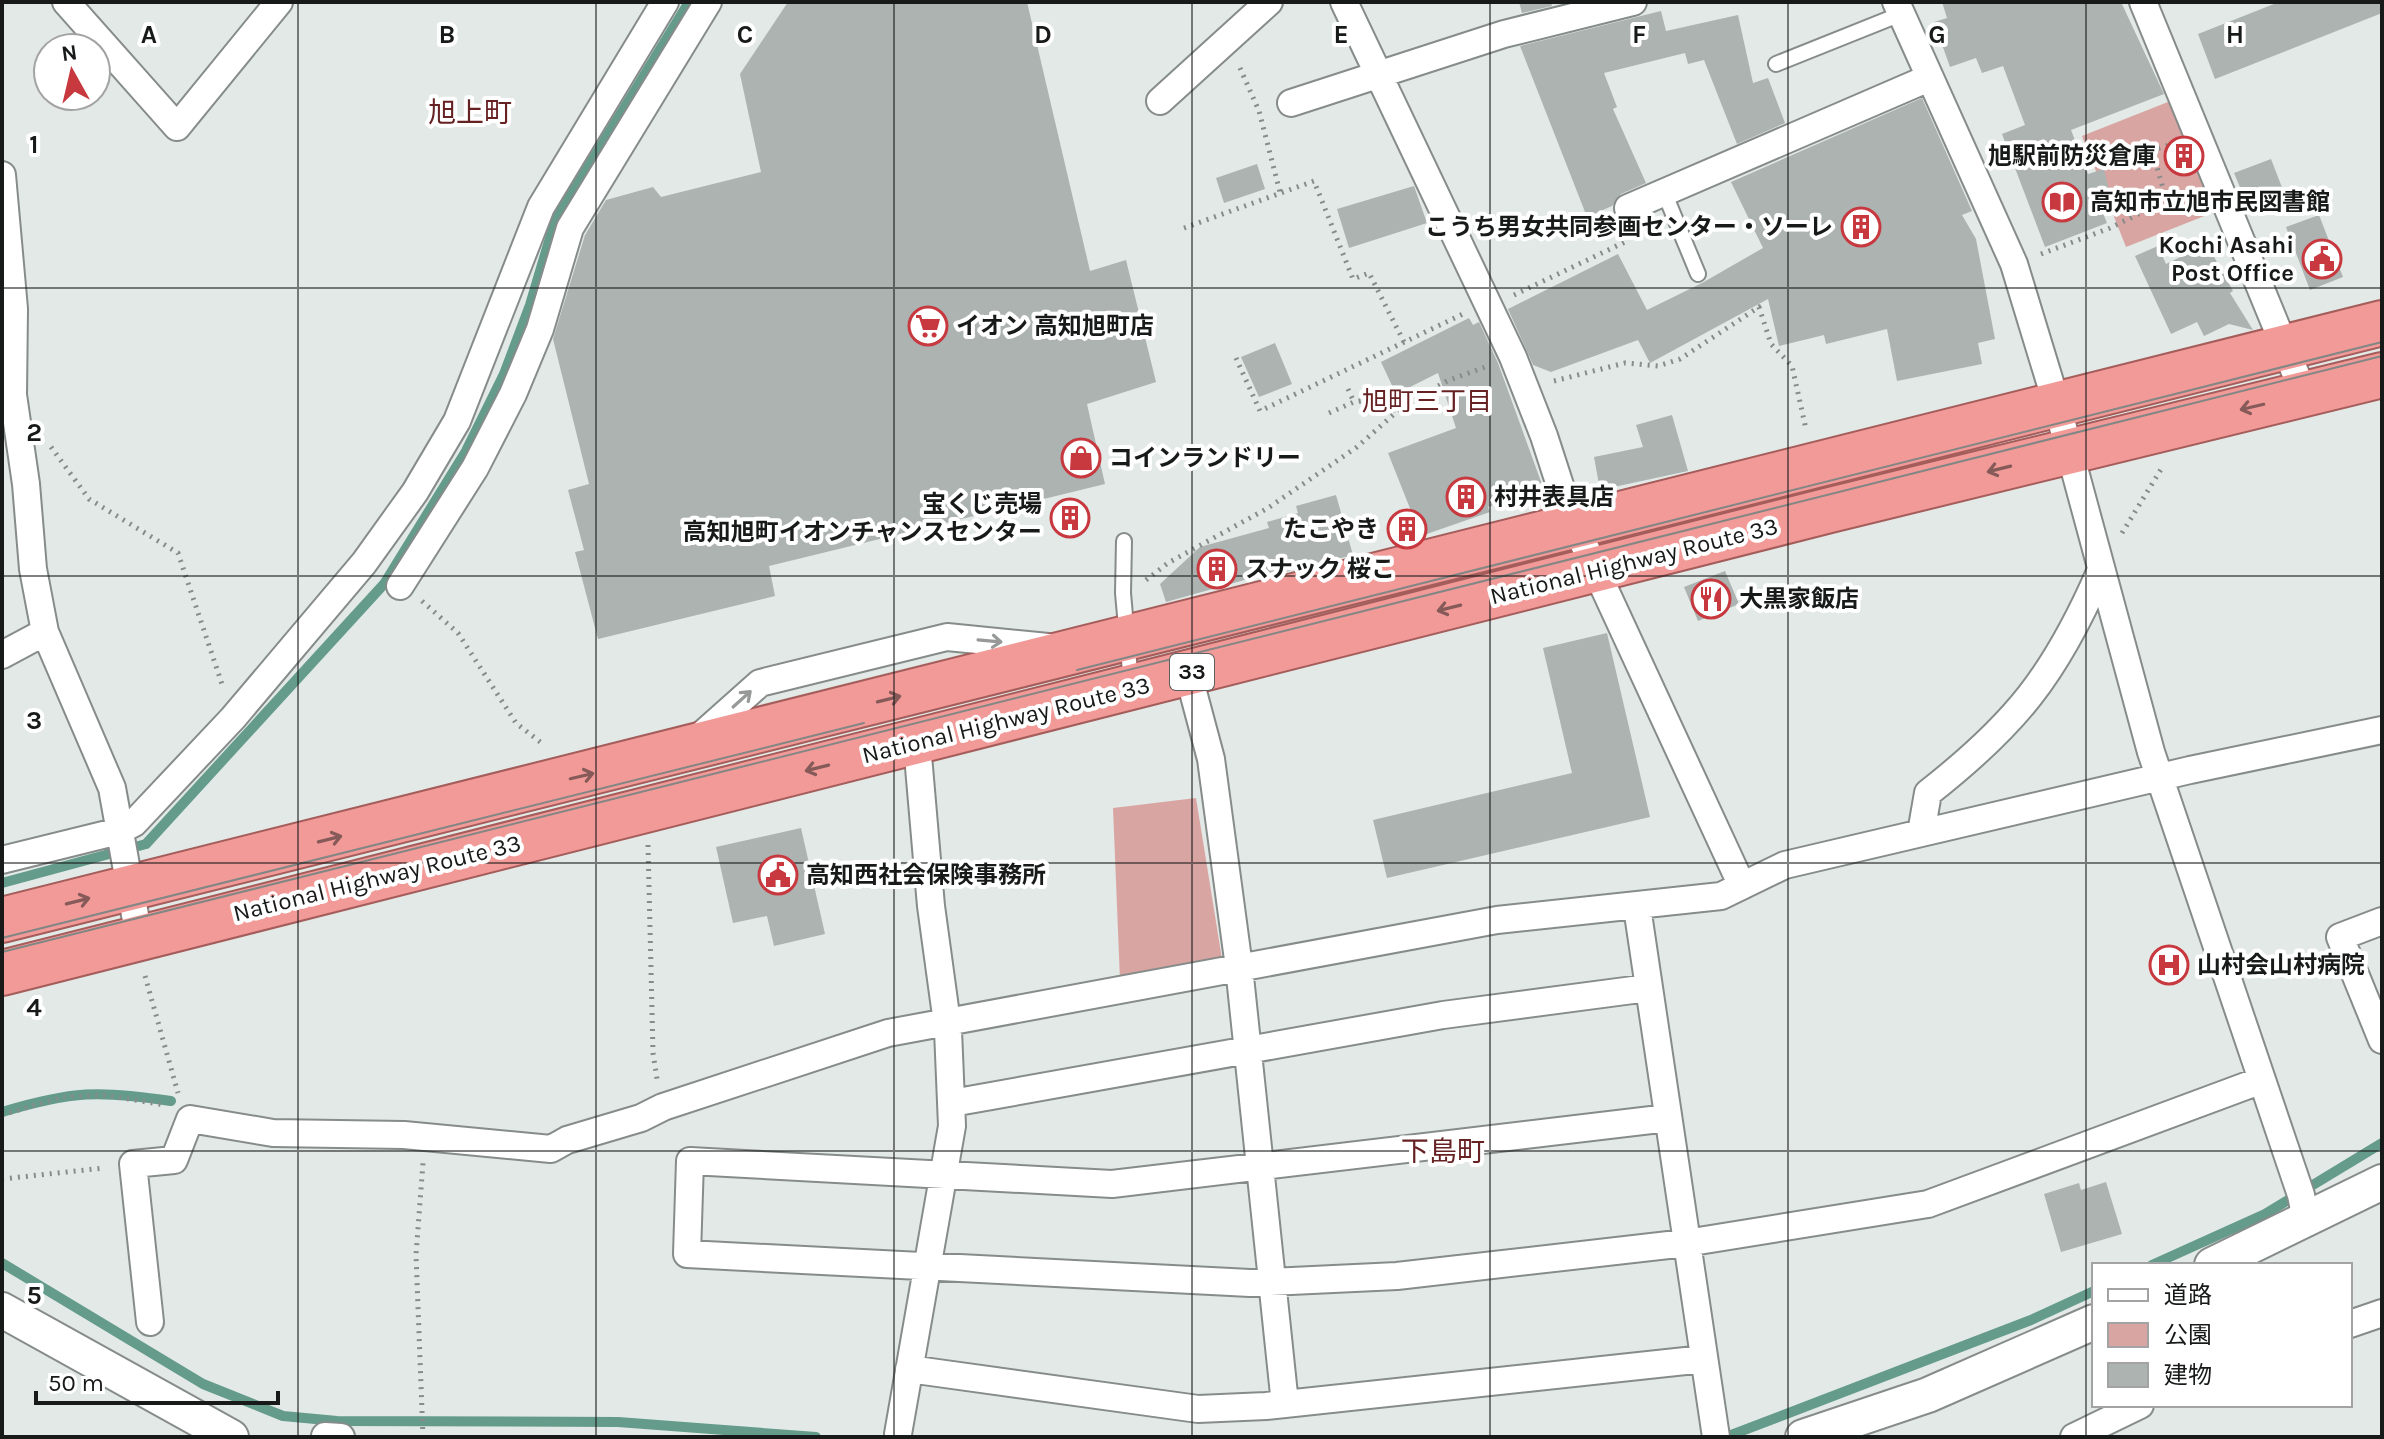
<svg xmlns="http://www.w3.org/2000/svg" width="2384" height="1439" viewBox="0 0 2384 1439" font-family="Karla,'Noto Sans JP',sans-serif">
  <rect width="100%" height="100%" fill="#e2e9e6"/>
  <!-- green -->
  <path fill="#d9a5a2" d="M2178,98L2222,209L2126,247L2082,136Z
    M1196,798L1222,959L1120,980L1113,808Z"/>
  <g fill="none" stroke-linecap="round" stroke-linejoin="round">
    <!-- stream -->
    <path stroke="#649b8b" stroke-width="10" d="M2,883L146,844L384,584L466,451L504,374L530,305L555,221L689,2
      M2,1112C72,1091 99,1090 171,1101
      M2,1263L203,1384L283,1416L337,1421L618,1422L816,1437
      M2152,1265L2265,1214L2382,1143
      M1726,1437L2031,1320L2094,1291"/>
  </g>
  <!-- building -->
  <path fill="#acb3b1" d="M788,2H1027L1090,271L1126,260L1156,382L1087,404L1105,484L769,566L775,596L598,639L575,552L584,550L568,490L589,484L553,339L585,235L606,200L653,187L661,197L761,172L740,74Z
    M1519,2H1551L1552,6L1522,13Z
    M1942,2H2121L2164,94L2071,130L2088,174L2104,169L2111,198L2098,201L2107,223L2045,247L2002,134L2025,125L2003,66L1982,73L1976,58L1950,67L1934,22L1947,18Z
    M2279,2H2382V13L2215,79L2198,34Z
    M1661,11L1666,31L1738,15L1753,83L1768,78L1785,123L1737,144L1704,60L1688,64L1685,53L1604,73L1617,107L1613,109L1646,183L1621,194L1612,206L1587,217L1520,46Z
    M1922,98L1972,211L1962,215L1976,239L1995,339L1978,343L1982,364L1897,381L1887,329L1826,344L1824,335L1779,346L1768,299L1650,363L1638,340L1551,372L1533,365L1508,309L1618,254L1647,310L1702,283L1763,248L1731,182Z
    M2271,159L2283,190L2247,204L2234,173Z
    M1257,164L1265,189L1224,203L1216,178Z
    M1414,186L1427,223L1349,248L1337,209Z
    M2319,215L2343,277L2310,290L2286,227Z
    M2207,244L2233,291L2230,293L2253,330L2229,324L2204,336L2197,322L2171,334L2135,256L2158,246L2166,264Z
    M1469,318L1473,325L1479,322L1498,363L1544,490L1488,507L1490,512L1421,536L1388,453L1456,428L1438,373L1396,394L1381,362Z
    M1275,343L1292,384L1259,397L1241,357Z
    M1672,415L1688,471L1600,490L1594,457L1643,447L1636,425Z
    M1336,495L1353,555L1281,573L1280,570L1166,602L1160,584L1200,547L1269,528L1267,522L1298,513L1296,506Z
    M1725,571L1739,604L1698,621L1684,587Z
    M1607,633L1650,817L1387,878L1373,820L1572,773L1543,648Z
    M801,828L825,934L774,946L767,916L733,923L716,847Z
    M2106,1182L2122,1234L2061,1252L2044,1194L2079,1183L2081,1190Z"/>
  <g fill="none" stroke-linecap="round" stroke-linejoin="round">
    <!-- service casing -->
    <g stroke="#868c89" stroke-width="18">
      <path id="service" d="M1776,64L1901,14
        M1664,192L1698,274
        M1124,541L1123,593L1131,683"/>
    </g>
    <!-- minor casing -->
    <g stroke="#868c89" stroke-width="30">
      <path id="minor" d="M66,2L177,127L279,2
        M1344,2L1513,357L1544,436L1568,510L1742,886
        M1896,2L2014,264L2057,405L2151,752L2301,1195L2306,1220
        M2143,2L2304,394
        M1160,101L1269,2
        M1291,103L1504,34L1633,2
        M2,175L14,309L13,395L26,484L33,569L45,632L112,788L139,937
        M1628,208L1929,78
        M400,586L475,468L513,394L540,329L570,228L708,2
        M2,655L45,632
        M1188,673L1211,759L1239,967L1285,1404
        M696,740L760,683L947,637L1048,647
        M1921,833L1928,793C2016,724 2055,675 2100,572
        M2,860L119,831L134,823L233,718L364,563L415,492L457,421L541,207L665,2
        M1637,907L1716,1437
        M2382,921L2340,937L2382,1040
        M952,1103L1443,1015L1648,988
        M1668,1118L1112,1184L690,1161L687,1254L1250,1283L1397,1276L1686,1243L1928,1204L2262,1080
        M150,1322L133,1164L174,1160L190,1119L273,1133L404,1135L551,1149L567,1140L641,1118L663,1107L888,1033L1497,920L1721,896L1785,865L2190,770L2382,730
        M2350,1324L2382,1313
        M909,1369L1198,1409L1266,1406L1704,1359
        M898,1434L952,1126L948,1030L931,906L917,744
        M325,1436L341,1437
        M2074,1437L2140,1405"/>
    </g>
    <!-- tertiary casing -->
    <g stroke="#868c89" stroke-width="38">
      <path id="tertiary" d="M2212,1265L2382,1182
        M2,1310L231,1437
        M1803,1437L1928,1395L2094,1322"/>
    </g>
    <!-- trunk casing -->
    <g stroke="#a45d5b" stroke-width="48">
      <path id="trunk" d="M2,920L2382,323
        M2,973L1830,510L2382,375"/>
    </g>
    <!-- path -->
    <path stroke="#878c8a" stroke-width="5" stroke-dasharray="2 6" stroke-linecap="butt" d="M1240,68L1259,111L1280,192
      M2080,150L2130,157L2172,144
      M2153,153L2166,199
      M1184,228L1314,181L1353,279L1369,273L1404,342
      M2041,254L2110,228L2189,189
      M1514,295L1627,241V236
      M1236,358L1260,411L1463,314
      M1554,381L1625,363L1658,366L1680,359L1759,307L1771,344L1792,366L1806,429
      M1348,389L1354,402
      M1329,413L1354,402L1380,398L1396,412
      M51,447L89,499L178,553L223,687
      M2122,533L2163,466
      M1146,580L1168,563L1268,508L1357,447L1402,407L1447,381L1488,366
      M422,601L458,633L516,723L544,745
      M648,845L653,1053L657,1079
      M145,976L178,1093
      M2,1115L62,1097L104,1095L165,1105
      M2,1179L104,1168
      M423,1437L416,1255L423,1163"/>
    <!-- service -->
    <use href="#service" stroke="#fff" stroke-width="14"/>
    <!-- minor -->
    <use href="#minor" stroke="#fff" stroke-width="26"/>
    <!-- tertiary -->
    <use href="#tertiary" stroke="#fff" stroke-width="34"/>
    <!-- trunk -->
    <use href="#trunk" stroke="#f29a98" stroke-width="44"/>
    <!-- tram -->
    <path stroke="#828685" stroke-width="2" d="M1077,670L2382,342
      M2,938L864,723
      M2,952L2382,356"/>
  </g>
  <!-- one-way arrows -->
  <defs><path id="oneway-shaft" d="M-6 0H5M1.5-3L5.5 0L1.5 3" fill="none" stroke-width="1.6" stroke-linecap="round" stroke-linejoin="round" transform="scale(2)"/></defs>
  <g stroke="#855a59">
    <use href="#oneway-shaft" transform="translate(2252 407) rotate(167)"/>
    <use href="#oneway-shaft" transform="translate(1999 469) rotate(166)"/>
    <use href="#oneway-shaft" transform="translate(1449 608) rotate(166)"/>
    <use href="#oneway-shaft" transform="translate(889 699) rotate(-14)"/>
    <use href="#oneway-shaft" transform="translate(817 768) rotate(166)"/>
    <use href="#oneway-shaft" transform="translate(582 776) rotate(-13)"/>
    <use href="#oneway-shaft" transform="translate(330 839) rotate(-14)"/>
    <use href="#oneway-shaft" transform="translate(78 901) rotate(-14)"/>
  </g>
  <g stroke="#979898">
    <use href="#oneway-shaft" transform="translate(990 641) rotate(5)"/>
    <use href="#oneway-shaft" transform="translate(742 699) rotate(-42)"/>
  </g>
  <!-- grid -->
  <path fill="none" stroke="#181a1a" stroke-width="2" stroke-opacity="0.55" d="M298,2V1437M596,2V1437M894,2V1437M1192,2V1437M1490,2V1437M1788,2V1437M2086,2V1437M2,288H2382M2,576H2382M2,863H2382M2,1151H2382"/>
  <!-- icons -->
  <defs>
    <g id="building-ring" transform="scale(2)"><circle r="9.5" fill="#fff" stroke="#c8383f" stroke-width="1.5"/><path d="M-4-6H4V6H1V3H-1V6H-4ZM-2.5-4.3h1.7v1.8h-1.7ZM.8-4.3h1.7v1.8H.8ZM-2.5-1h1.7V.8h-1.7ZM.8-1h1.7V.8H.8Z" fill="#c8383f"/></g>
    <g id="library-ring" transform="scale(2)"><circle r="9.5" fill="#fff" stroke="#c8383f" stroke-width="1.5"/><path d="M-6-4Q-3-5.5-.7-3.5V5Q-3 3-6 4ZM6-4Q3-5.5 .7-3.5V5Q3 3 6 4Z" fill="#c8383f"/></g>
    <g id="civic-ring" transform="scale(2)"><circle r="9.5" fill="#fff" stroke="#c8383f" stroke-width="1.5"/><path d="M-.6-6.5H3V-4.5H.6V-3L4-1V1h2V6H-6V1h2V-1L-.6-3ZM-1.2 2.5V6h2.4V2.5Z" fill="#c8383f"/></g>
    <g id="supermarket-ring" transform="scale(2)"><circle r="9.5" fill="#fff" stroke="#c8383f" stroke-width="1.5"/><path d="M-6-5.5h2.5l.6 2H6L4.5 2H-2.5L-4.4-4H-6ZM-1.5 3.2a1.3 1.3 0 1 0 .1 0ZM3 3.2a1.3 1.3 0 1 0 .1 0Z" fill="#c8383f"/></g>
    <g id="shop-ring" transform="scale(2)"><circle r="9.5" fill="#fff" stroke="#c8383f" stroke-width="1.5"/><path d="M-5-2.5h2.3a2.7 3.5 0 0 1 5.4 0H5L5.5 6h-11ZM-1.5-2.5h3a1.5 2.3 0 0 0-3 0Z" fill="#c8383f"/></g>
    <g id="restaurant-ring" transform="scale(2)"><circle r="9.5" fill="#fff" stroke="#c8383f" stroke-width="1.5"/><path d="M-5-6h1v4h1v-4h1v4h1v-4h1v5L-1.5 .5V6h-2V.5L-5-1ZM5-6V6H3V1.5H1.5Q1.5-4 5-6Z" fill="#c8383f"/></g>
    <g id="hospital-ring" transform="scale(2)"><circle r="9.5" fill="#fff" stroke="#c8383f" stroke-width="1.5"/><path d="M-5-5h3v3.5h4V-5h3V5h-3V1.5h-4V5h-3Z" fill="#c8383f"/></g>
  </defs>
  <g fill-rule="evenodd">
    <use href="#building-ring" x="2184" y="156"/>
    <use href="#library-ring" x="2062" y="202"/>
    <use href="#building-ring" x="1861" y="227"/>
    <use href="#civic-ring" x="2322" y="259"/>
    <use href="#supermarket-ring" x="928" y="326"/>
    <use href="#shop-ring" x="1081" y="458"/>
    <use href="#building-ring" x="1466" y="497"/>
    <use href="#building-ring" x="1070" y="518"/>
    <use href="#building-ring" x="1407" y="529"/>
    <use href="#building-ring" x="1217" y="569"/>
    <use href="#restaurant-ring" x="1711" y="599"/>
    <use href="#civic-ring" x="778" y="875"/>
    <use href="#hospital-ring" x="2169" y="965"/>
  </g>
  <g text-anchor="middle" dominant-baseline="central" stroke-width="8" stroke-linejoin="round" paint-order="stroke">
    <!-- shield labels -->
    <rect fill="#fff" stroke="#5d5f5f" stroke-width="2" x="1170" y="654" width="44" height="36" rx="6"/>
    <g font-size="22" font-weight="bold" fill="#181a1a">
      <text x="1192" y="672">33</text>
    </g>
    <!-- poi labels -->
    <g font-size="24" font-weight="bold" fill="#181a1a" stroke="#fff" text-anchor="start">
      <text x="2156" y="156" text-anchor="end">旭駅前防災倉庫</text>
      <text x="2090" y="202">高知市立旭市民図書館</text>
      <text x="1833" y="227" text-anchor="end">こうち男女共同参画センター・ソーレ</text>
      <text x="2294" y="245" text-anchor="end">Kochi Asahi<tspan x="2294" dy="28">Post Office</tspan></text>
      <text x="956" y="326">イオン 高知旭町店</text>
      <text x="1109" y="458">コインランドリー</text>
      <text x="1494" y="497">村井表具店</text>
      <text x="1042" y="504" text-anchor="end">宝くじ売場<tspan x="1042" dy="28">高知旭町イオンチャンスセンター</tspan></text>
      <text x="1379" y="529" text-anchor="end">たこやき</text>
      <text x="1245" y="569">スナック 桜こ</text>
      <text x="1739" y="599">大黒家飯店</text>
      <text x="806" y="875">高知西社会保険事務所</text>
      <text x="2197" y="965">山村会山村病院</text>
    </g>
    <!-- street labels -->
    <g font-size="24" fill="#181a1a" stroke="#fff">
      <text transform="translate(1634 561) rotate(-14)">National Highway Route 33</text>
      <text transform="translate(1006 720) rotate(-14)">National Highway Route 33</text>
      <text transform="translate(377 878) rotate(-14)">National Highway Route 33</text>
    </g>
    <!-- neighbourhood labels -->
    <g font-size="26" fill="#662122" stroke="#fff">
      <text x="1427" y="401">旭町三丁目</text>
    </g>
    <!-- quarter labels -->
    <g font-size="28" fill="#662122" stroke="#fff">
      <text x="470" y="112">旭上町</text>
      <text x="1443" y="1151">下島町</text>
    </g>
  </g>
  <g font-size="26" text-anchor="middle" font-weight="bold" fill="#181a1a" stroke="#fff" stroke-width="8" stroke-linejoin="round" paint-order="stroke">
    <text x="149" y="43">A</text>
    <text x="447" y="43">B</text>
    <text x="745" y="43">C</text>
    <text x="1043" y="43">D</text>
    <text x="1341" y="43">E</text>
    <text x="1639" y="43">F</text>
    <text x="1937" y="43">G</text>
    <text x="2235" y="43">H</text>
    <text x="34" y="153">1</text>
    <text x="34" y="441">2</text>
    <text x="34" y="729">3</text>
    <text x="34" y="1016">4</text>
    <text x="34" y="1304">5</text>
  </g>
  <!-- border -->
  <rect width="2384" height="1439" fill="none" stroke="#181a1a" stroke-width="8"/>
  <!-- legend -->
  <rect x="2092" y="1263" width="260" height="144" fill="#ffffff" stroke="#a3a3a3" stroke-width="2"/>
  <rect x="2108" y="1289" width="40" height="12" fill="#ffffff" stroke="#a3a3a3" stroke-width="2"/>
  <text x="2164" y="1303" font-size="24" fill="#181a1a">道路</text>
  <rect x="2108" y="1323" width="40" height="24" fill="#d9a5a2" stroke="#a3a3a3" stroke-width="2"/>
  <text x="2164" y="1343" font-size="24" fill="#181a1a">公園</text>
  <rect x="2108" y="1363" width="40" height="24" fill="#acb3b1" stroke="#a3a3a3" stroke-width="2"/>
  <text x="2164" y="1383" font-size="24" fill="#181a1a">建物</text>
  <!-- north arrow -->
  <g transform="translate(72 72) rotate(352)"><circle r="38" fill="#ffffff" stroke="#a3a3a3" stroke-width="2"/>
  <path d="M0-6L14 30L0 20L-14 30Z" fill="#c8383f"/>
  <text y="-12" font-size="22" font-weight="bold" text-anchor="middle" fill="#181a1a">N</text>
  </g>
  <!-- scale -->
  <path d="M36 1391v12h242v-12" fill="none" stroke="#181a1a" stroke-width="4"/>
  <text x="48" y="1391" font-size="24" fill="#181a1a" stroke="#ffffff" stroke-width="6" paint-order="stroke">50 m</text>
</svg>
